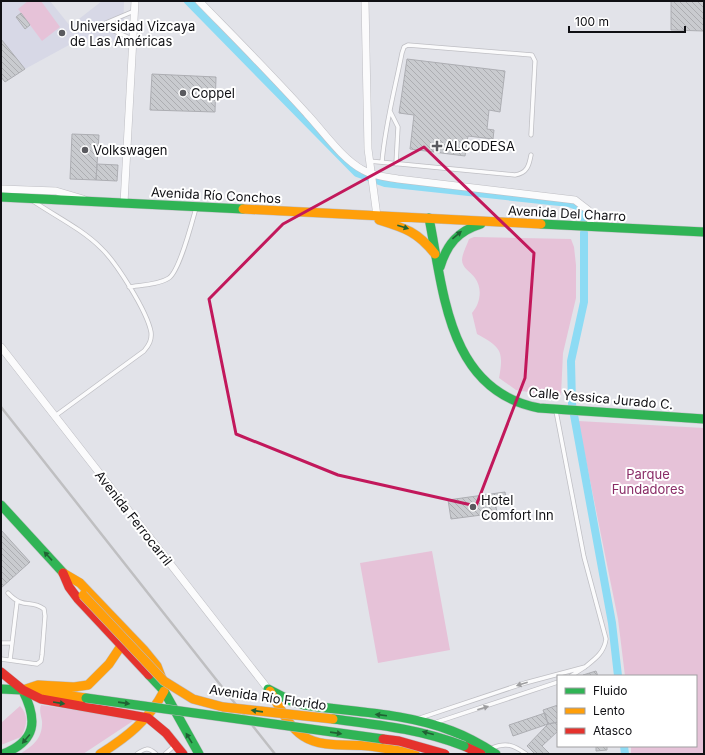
<svg xmlns="http://www.w3.org/2000/svg" width="705" height="755" viewBox="0 0 705 755" font-family="Inter,sans-serif">
  <defs>
    <pattern id="building-back-hatch" width="6" height="6" patternUnits="userSpaceOnUse"><rect width="6" height="6" fill="#c9cbcf"/><path d="M-1 5l2 2M0 0l6 6M5-1l2 2" fill="none" stroke="#acadb1"/></pattern>
  </defs>
  <rect width="100%" height="100%" fill="#e2e3e9"/>
  <!-- built -->
  <path fill="#d7d8e6" d="M1,1H50L70,26L102,1H124L123,41L80,39L25,69L1,39Z"/>
  <!-- park -->
  <path fill="#e6c2d8" d="M28,1H41L60,27L42,41L18,9Z
    M474,237L571,239L574,247L576,265V298L563,353L561,395L558,397L516,390L499,378C504,351 501,347 477,334L472,313C480,304 483,289 475,278C471,272 462,268 462,260C462,254 467,245 469,239Z
    M578,421L704,428V754H631V746H696V676H625L618,619Z
    M432,551L450,650L378,663L360,563Z
    M41,705L136,719L83,754H20C33,746 43,738 42,721C41,715 39,710 41,705Z
    M20,706C29,715 27,726 21,737L1,745V723Z"/>
  <g fill="none" stroke-linecap="round" stroke-linejoin="round">
    <!-- canal -->
    <path stroke="#8ddbf4" stroke-width="8" d="M188,1L357,173L385,183L569,203C578,205 583,210 584,219
      M584,233V302L571,361L572,404L612,623L618,676
      M624,746L625,754"/>
  </g>
  <!-- building -->
  <path fill="url(#building-back-hatch)" stroke="#adaeb3" d="M671,1H704V31L671,30Z
    M21,13L30,25L25,29L16,17Z
    M1,39L25,69L5,82L1,77Z
    M407,59L505,71L500,112L489,110L487,129L494,130L493,139L468,136L465,156L410,149L414,115L399,113Z
    M152,74L216,77L215,112L150,110Z
    M72,134L99,135L96,180L70,179Z
    M97,164L118,165L117,181L96,180Z
    M505,492L506,499L495,500L497,513L451,519L448,500Z
    M1,530L30,562L1,588Z
    M596,671L598,676L583,675Z
    M558,705V722L548,724L543,710Z
    M545,713L548,724L513,736L509,725Z
    M558,722V731L542,746L550,754H535L527,746L548,724Z
    M596,746H607V750L596,751Z"/>
  <g fill="none" stroke-linecap="round" stroke-linejoin="round">
    <!-- lane casing -->
    <g stroke="#bfbfc4" stroke-width="5">
      <path id="lane" d="M132,39L101,25L134,11
        M390,111L398,127L396,164
        M369,161L515,175C527,173 529,166 531,155
        M382,162C385,125 395,89 402,53L404,47L408,45L532,55L535,61L531,135
        M33,201C55,216 82,229 101,248C116,262 147,311 151,332C152,340 149,345 144,351L55,416
        M129,287C141,285 158,285 169,278C180,270 192,222 196,208
        M556,411L584,557L606,639C604,653 595,659 585,667
        M1,643H12
        M1,659L37,664L41,661L42,655L45,616L44,609C30,599 24,610 8,593
        M10,660L17,602
        M420,718L525,683L585,667L571,676
        M437,722L558,682
        M492,748C506,742 514,745 526,754
        M137,754C145,748 148,747 156,754
        M165,754L174,746"/>
    </g>
    <!-- street casing -->
    <g stroke="#bfbfc4" stroke-width="8">
      <path id="street" d="M199,1C235,38 272,75 307,114C323,131 342,159 363,170C373,176 386,177 398,179L575,200L588,210L592,227
        M365,1L368,149L377,216
        M1,189L56,191L83,199
        M124,203L135,1
        M1,347L268,689"/>
    </g>
    <!-- fast casing -->
    <g stroke="#bfbfc4" stroke-width="10">
      <path id="fast" d="M1,197L243,209
        M429,218C444,293 448,391 539,408L704,419
        M541,224L704,232
        M440,267C447,244 458,231 481,224
        M1,505L68,578
        M149,675L164,691L199,754
        M1,689L23,690
        M268,689L293,702L304,705C353,712 406,713 452,731C468,737 482,745 496,754
        M3,754C36,741 38,721 23,691"/>
    </g>
    <!-- slow casing -->
    <g stroke="#bfbfc4" stroke-width="10">
      <path id="slow" d="M243,209L541,224
        M379,220C405,228 418,232 435,254
        M63,573L80,583L144,650L157,666L162,679
        M23,690L38,685L74,687L88,685L109,664L121,646
        M33,691L86,698
        M270,691C279,706 288,726 303,736C321,748 348,744 369,746C385,748 400,751 415,754
        M100,754C127,737 149,720 164,691"/>
    </g>
    <!-- jam casing -->
    <g stroke="#bfbfc4" stroke-width="10">
      <path id="jam" d="M63,573L69,587L78,599L149,675
        M1,672L23,690L41,699L148,718L166,733L183,754
        M464,746L481,754"/>
    </g>
    <!-- lane -->
    <use href="#lane" stroke="#fbfbfc" stroke-width="3.5"/>
    <!-- street -->
    <use href="#street" stroke="#fbfbfc" stroke-width="7"/>
    <!-- fast -->
    <use href="#fast" stroke="#30b455" stroke-width="9"/>
    <!-- slow -->
    <use href="#slow" stroke="#ff9f0a" stroke-width="9"/>
    <!-- jam -->
    <use href="#jam" stroke="#e5322d" stroke-width="9"/>
    <!-- rail -->
    <path stroke="#bfbfc1" stroke-width="2.5" d="M1,407L275,754"/>
    <!-- fast-bridge casing -->
    <g stroke="#bbb7c0" stroke-width="10" stroke-linecap="butt">
      <path id="fast-bridge" d="M86,698L383,739
        M333,719C380,725 420,729 464,746"/>
    </g>
    <!-- slow-bridge casing -->
    <g stroke="#bbb7c0" stroke-width="10" stroke-linecap="butt">
      <path id="slow-bridge" d="M83,595L164,681L193,699L223,707L333,719"/>
    </g>
    <!-- jam-bridge casing -->
    <g stroke="#bbb7c0" stroke-width="10" stroke-linecap="butt">
      <path id="jam-bridge" d="M383,739L399,741L445,754"/>
    </g>
    <!-- fast-bridge -->
    <use href="#fast-bridge" stroke="#30b455" stroke-width="9"/>
    <!-- slow-bridge -->
    <use href="#slow-bridge" stroke="#ff9f0a" stroke-width="9"/>
    <!-- jam-bridge -->
    <use href="#jam-bridge" stroke="#e5322d" stroke-width="9"/>
  </g>
  <!-- one-way arrows -->
  <defs><path id="oneway-solid" d="M-6-.8H1V-3.2L6.5 0L1 3.2V.8H-6Z"/></defs>
  <g fill="#206234">
    <use href="#oneway-solid" transform="translate(403 227) rotate(18)"/>
    <use href="#oneway-solid" transform="translate(457 235) rotate(-40)"/>
    <use href="#oneway-solid" transform="translate(48 556) rotate(-133)"/>
    <use href="#oneway-solid" transform="translate(59 703) rotate(9)"/>
    <use href="#oneway-solid" transform="translate(124 703) rotate(8)"/>
    <use href="#oneway-solid" transform="translate(257 711) rotate(-172)"/>
    <use href="#oneway-solid" transform="translate(381 715) rotate(-173)"/>
    <use href="#oneway-solid" transform="translate(336 733) rotate(8)"/>
    <use href="#oneway-solid" transform="translate(428 733) rotate(-165)"/>
    <use href="#oneway-solid" transform="translate(189 738) rotate(-121)"/>
    <use href="#oneway-solid" transform="translate(26 739) rotate(130)"/>
  </g>
  <g fill="#9d9d9f">
    <use href="#oneway-solid" transform="translate(522 684) rotate(162)"/>
    <use href="#oneway-solid" transform="translate(483 708) rotate(-18)"/>
  </g>
  <!-- marked area -->
  <path fill="none" stroke="#c2185b" stroke-width="3" stroke-linejoin="round" d="M424,147L534,253L525,378L476,506L338,475L236,434L209,299L283,224Z"/>
  <!-- markers -->
  <g fill="#5a5a5f" stroke="#fff" stroke-width="1.5">
    <circle cx="62" cy="33" r="4"/>
    <circle cx="183" cy="93" r="4"/>
    <path d="M435 140h4v4h4v4h-4v4h-4v-4h-4v-4h4z"/>
    <circle cx="85" cy="150" r="4"/>
    <circle cx="473" cy="507" r="4"/>
  </g>
  <g text-anchor="middle" dominant-baseline="central" stroke-width="4" stroke-linejoin="round" paint-order="stroke">
    <!-- poi labels -->
    <g font-size="13" fill="#101014" stroke="#fff" text-anchor="start">
      <text x="70" y="26">Universidad Vizcaya<tspan x="70" dy="15">de Las Américas</tspan></text>
      <text x="191" y="93">Coppel</text>
      <text x="445" y="146">ALCODESA</text>
      <text x="93" y="150">Volkswagen</text>
      <text x="481" y="500">Hotel<tspan x="481" dy="15">Comfort Inn</tspan></text>
    </g>
    <!-- street labels -->
    <g font-size="13" fill="#101014" stroke="#fff">
      <text transform="translate(216 195) rotate(3)">Avenida Río Conchos</text>
      <text transform="translate(567 213) rotate(3)">Avenida Del Charro</text>
      <text transform="translate(601 398) rotate(5)">Calle Yessica Jurado C.</text>
      <text transform="translate(134 518) rotate(52)">Avenida Ferrocarril</text>
      <text transform="translate(268 697) rotate(8)">Avenida Río Florido</text>
    </g>
    <!-- park labels -->
    <g font-size="13" fill="#8a2d67" stroke="#fff">
      <text x="648" y="474">Parque<tspan x="648" dy="15">Fundadores</tspan></text>
    </g>
  </g>
  <!-- border -->
  <rect width="705" height="755" fill="none" stroke="#101014" stroke-width="4"/>
  <!-- legend -->
  <rect x="557" y="675" width="140" height="72" fill="#ffffff" stroke="#9f9fa1"/>
  <rect x="565" y="688" width="20" height="6" fill="#30b455" stroke="#9f9fa1"/>
  <text x="593" y="695" font-size="12" fill="#101014">Fluido</text>
  <rect x="565" y="708" width="20" height="6" fill="#ff9f0a" stroke="#9f9fa1"/>
  <text x="593" y="715" font-size="12" fill="#101014">Lento</text>
  <rect x="565" y="728" width="20" height="6" fill="#e5322d" stroke="#9f9fa1"/>
  <text x="593" y="735" font-size="12" fill="#101014">Atasco</text>
  <!-- scale -->
  <path d="M569 26v6h116v-6" fill="none" stroke="#101014" stroke-width="2"/>
  <text x="575" y="26" font-size="12" fill="#101014" stroke="#ffffff" stroke-width="3" paint-order="stroke">100 m</text>
</svg>
